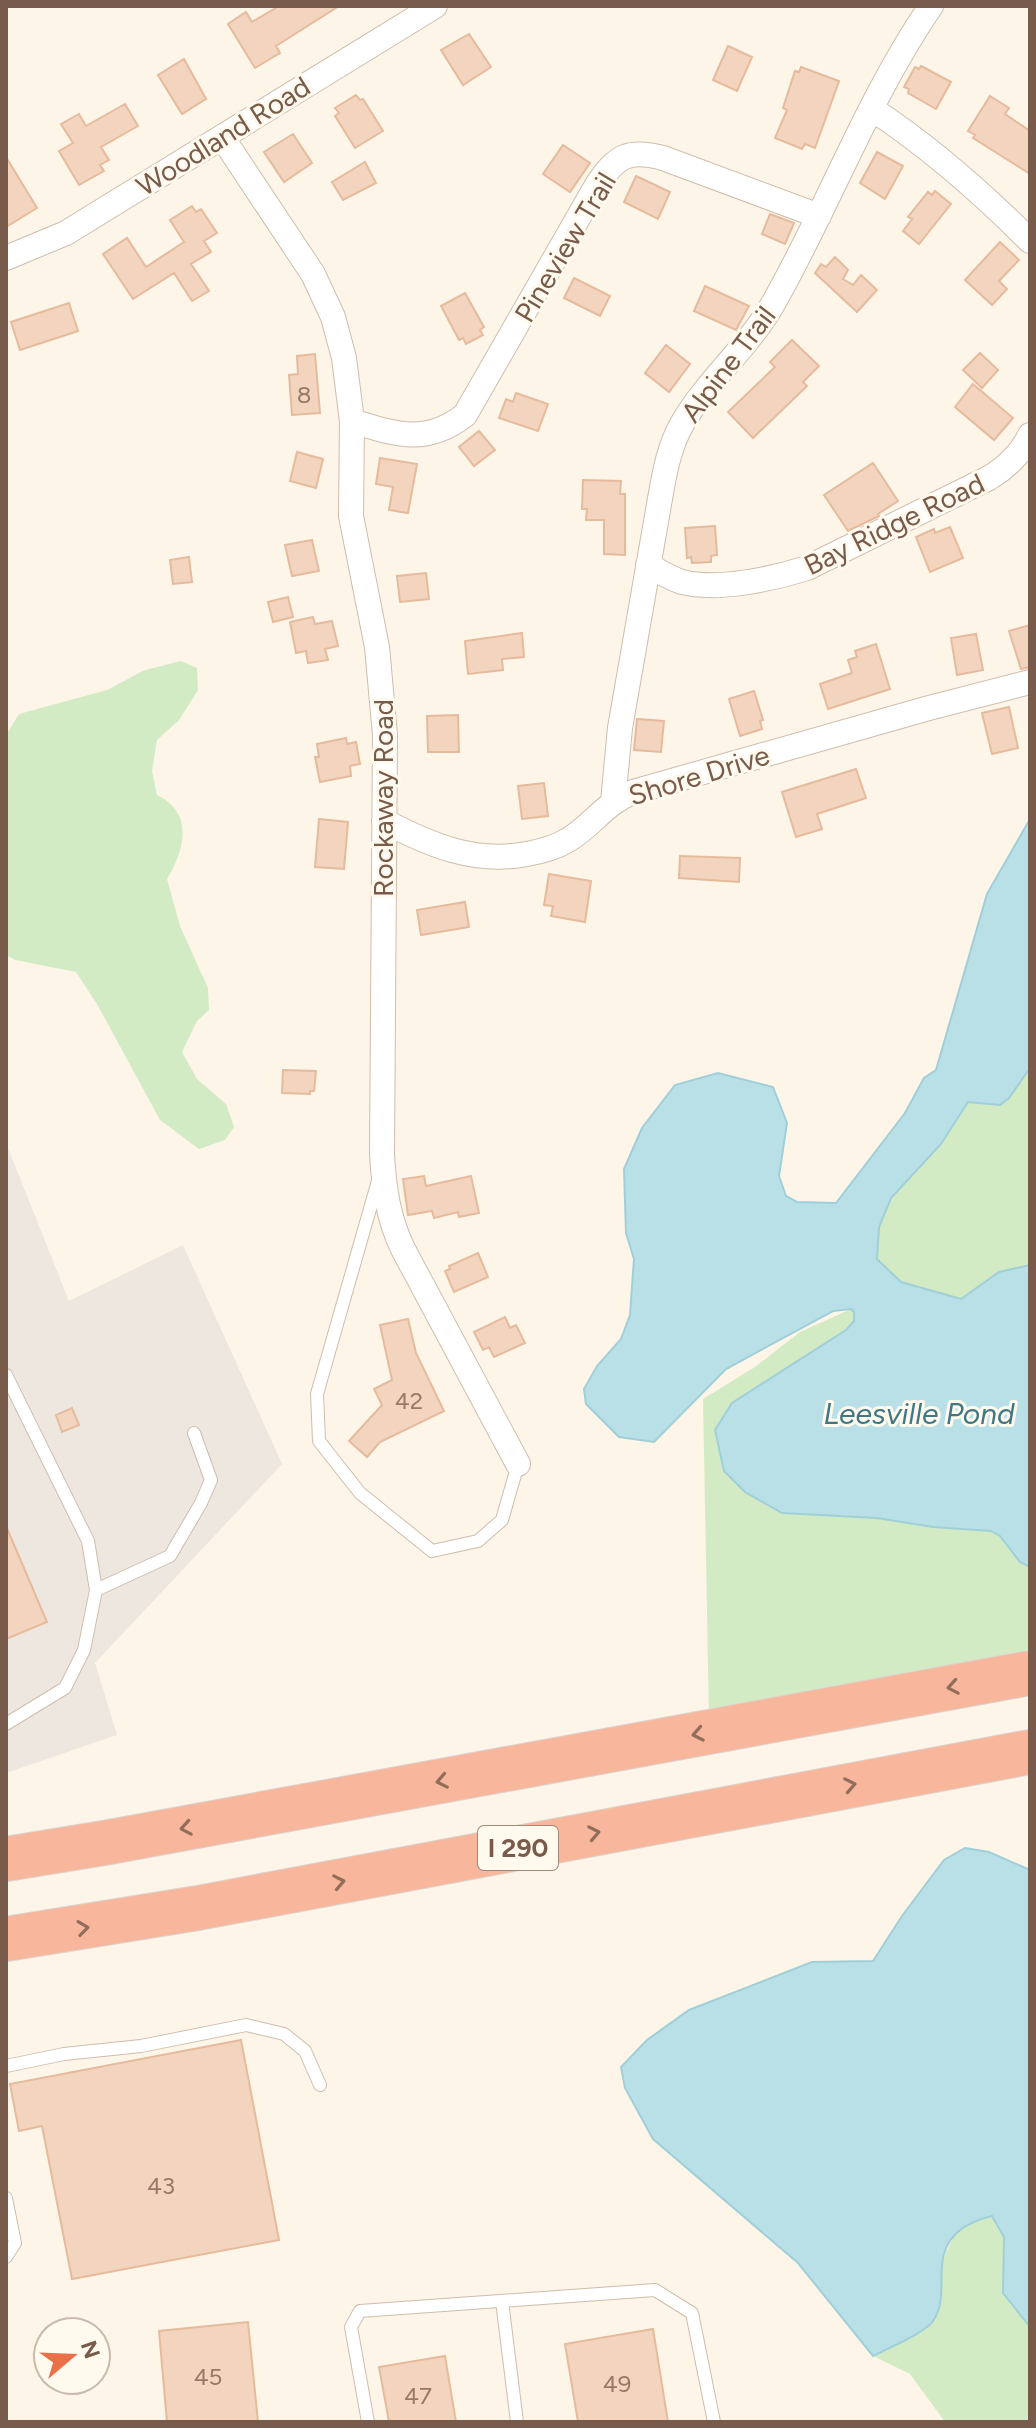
<svg xmlns="http://www.w3.org/2000/svg" width="1036" height="2428" viewBox="0 0 1036 2428" font-family="Figtree,sans-serif">
  <rect width="100%" height="100%" fill="#fdf5e7"/>
  <!-- industrial -->
  <path fill="#ede7e0" d="M6,1143L69,1301L183,1245L282,1464L95,1663L117,1735L6,1773Z"/>
  <!-- green -->
  <path fill="#d3ebc4" d="M181,661L197,668L198,690L179,720L157,740L152,771L157,795C194,813 185,849 167,879L180,926L208,988L209,1010L197,1021L182,1052L197,1079L226,1104L234,1127L225,1140L199,1149L160,1120L97,1004L76,972L15,960L6,955V735L19,714L107,690L145,670Z
    M1030,1068V1265L999,1272L961,1299L901,1282L877,1260L879,1227L891,1198L941,1144L968,1102L1009,1098Z
    M869,1301L1030,1465V1657L709,1719L703,1399L755,1367L800,1332Z
    M992,2216L1004,2237L1005,2262L1030,2327V2422H945L910,2374L873,2356L932,2323L942,2299V2261L956,2231L973,2220Z"/>
  <!-- water -->
  <path fill="#bae0e7" stroke="#a0cfd9" stroke-width="2" d="M1030,819V1068L1009,1098L1000,1105L968,1102L941,1144L891,1198L879,1227L877,1259L901,1282L961,1299L999,1272L1030,1265V1567L1020,1562L1000,1536L991,1531L933,1527L877,1518L782,1513L745,1492L724,1471L715,1430L732,1403L846,1330L854,1321V1312L851,1309L833,1311L726,1369L654,1442L619,1437L586,1404L584,1389L597,1366L621,1339L630,1315L634,1259L626,1233L624,1169L642,1128L675,1085L718,1073L773,1087L787,1123L779,1176L786,1196L797,1202L836,1203L905,1113L924,1078L936,1070L987,894Z
    M965,1848L989,1852L1030,1870V2327L1003,2293L1004,2237L992,2216C966,2222 944,2236 942,2265C940,2284 945,2303 933,2321C925,2333 888,2348 873,2356L798,2263L653,2139L625,2088L621,2067L647,2040L689,2010L812,1962L873,1961L902,1916L944,1860Z"/>
  <!-- building -->
  <path fill="#f3d4be" stroke="#e6bb9d" stroke-width="2" d="M279,6H339L276,46L280,53L255,68L228,24L246,12L252,22Z
    M469,34L491,67L463,85L441,50Z
    M728,46L752,57L737,91L713,80Z
    M184,59L206,99L182,114L158,75Z
    M921,66L951,82L936,109L908,93L909,89L904,87L915,67L919,69Z
    M801,67L839,81L815,148L805,144L802,149L775,138L787,110L783,108L795,71L799,72Z
    M356,95L360,100L363,99L383,131L355,148L335,116L339,113L335,108Z
    M990,96L1009,108L1005,114L1030,131V174L973,138L975,135L968,131Z
    M125,104L138,126L101,147L109,160L100,165L104,171L79,185L59,151L73,143L61,124L79,114L86,126Z
    M293,134L312,163L284,182L264,152Z
    M563,145L590,163L570,192L543,174Z
    M877,152L903,166L885,199L860,183Z
    M6,157L37,208L6,227Z
    M365,162L376,183L343,200L332,182Z
    M636,176L670,192L658,219L624,202Z
    M935,191L951,204L919,244L903,231L912,219L908,217L928,192L932,195Z
    M192,206L196,212L201,209L217,233L204,241L211,252L191,264L209,291L192,301L174,273L133,299L103,254L127,238L146,267L184,242L170,220Z
    M770,214L794,223L785,244L762,234Z
    M1000,242L1019,260L999,281L1007,289L992,305L965,280Z
    M835,257L848,270L843,279L853,285L861,275L877,290L857,312L815,273L821,264L826,267Z
    M574,278L610,296L600,316L564,298Z
    M705,286L749,306L736,330L694,311Z
    M465,293L484,327L480,330L483,335L466,344L463,338L459,340L441,306Z
    M69,303L78,331L20,350L11,322Z
    M792,340L819,366L803,382L807,386L753,438L728,412L775,367L770,362Z
    M666,345L690,364L669,392L645,373Z
    M980,353L998,370L982,388L963,370Z
    M315,354L320,413L292,415L289,375L298,374L297,356Z
    M973,384L1013,418L994,440L955,407Z
    M516,393L548,404L538,431L499,418L506,399L513,402Z
    M479,431L495,450L474,466L459,447Z
    M297,452L323,459L316,488L290,481Z
    M380,458L417,464L408,513L389,510L393,487L376,484Z
    M873,463L898,501L878,514L879,516L848,531L824,495Z
    M583,480L621,481L620,494H625V555L604,554V520H586L587,509H582Z
    M715,526L717,555L711,556V562L692,563L691,557L687,558L685,528Z
    M950,527L963,558L930,572L916,537L934,529L935,533Z
    M312,540L319,571L292,576L285,545Z
    M189,557L192,582L173,584L170,560Z
    M426,573L429,599L400,602L397,576Z
    M288,597L293,617L273,622L268,602Z
    M313,617L315,624L332,621L338,646L325,649L328,660L308,663L306,651L296,653L290,622Z
    M1030,625V667L1021,669L1009,631Z
    M522,633L524,657L502,659L503,670L468,674L465,641Z
    M976,634L983,670L957,675L951,638Z
    M876,644L890,689L828,709L820,684L852,673L848,660L857,657L855,651Z
    M754,691L763,720L760,721L762,729L740,736L729,699Z
    M1009,707L1018,748L992,754L982,713Z
    M458,715L459,752H428L427,716Z
    M637,719L664,721L661,752L634,750Z
    M346,738L347,744L356,742L360,764L350,766L351,776L320,782L315,757H319L317,744Z
    M856,769L866,798L817,814L822,829L796,837L782,792Z
    M544,783L548,816L522,819L518,786Z
    M319,819L348,822L344,869L315,867Z
    M680,856L740,858L739,882L679,878Z
    M549,874L591,881L585,922L551,916L553,906L544,905Z
    M465,902L469,927L421,935L417,910Z
    M283,1070L316,1071L314,1091H310V1094L282,1093Z
    M424,1176L426,1186L471,1176L479,1213L459,1217L458,1212L434,1218L432,1211L408,1215L403,1179Z
    M478,1253L488,1277L454,1292L445,1271L450,1269L449,1266Z
    M505,1317L510,1328L516,1325L525,1343L494,1357L489,1347L483,1350L474,1332Z
    M408,1319L416,1353L444,1411L380,1442L367,1457L349,1441L382,1405L374,1389L392,1380L380,1325Z
    M72,1408L79,1425L62,1432L56,1415Z
    M6,1526L47,1622L6,1639Z
    M241,2040L279,2240L72,2279L42,2126L19,2131L10,2084Z
    M248,2322L258,2422H167L159,2331Z
    M653,2329L668,2422H578L565,2344Z
    M445,2356L456,2422H389L379,2367Z"/>
  <g fill="none" stroke-linecap="round" stroke-linejoin="round">
    <!-- lane casing -->
    <g stroke="#cfbdac" stroke-width="14">
      <path id="lane" d="M378,1181L317,1394L319,1441L360,1493L432,1551L478,1541L502,1520L518,1464
        M6,1375L88,1541L96,1590L84,1650L65,1688L6,1724
        M96,1590L170,1556L201,1503L211,1480L194,1433
        M6,2066L64,2054L141,2046L246,2025L284,2034L305,2051L320,2085
        M6,2198L15,2243L6,2257
        M502,2301L517,2422
        M368,2422L351,2327L360,2311L655,2290L692,2313L714,2422"/>
    </g>
    <!-- street casing -->
    <g stroke="#cfbdac" stroke-width="26">
      <path id="street" d="M872,109C930,147 981,192 1030,241
        M222,137L313,274L333,317L344,358L352,421L351,516L377,647L385,735L382,1154C384,1188 388,1218 403,1249L518,1464
        M6,258L66,233L435,6
        M352,421C395,434 425,446 465,415L597,185C617,155 629,149 663,158L819,216
        M648,565C659,571 669,578 682,582C717,591 773,579 807,568L989,478C1007,467 1021,454 1030,435
        M613,802L620,728L661,493C665,470 670,445 682,424C707,380 749,347 774,302C829,205 868,98 931,6
        M384,821C430,845 474,864 527,854C542,851 555,848 568,840C592,826 606,802 633,792L929,708L1030,682"/>
    </g>
    <!-- highway casing -->
    <g stroke="#dcd4d0" stroke-width="46">
      <path id="highway" d="M6,1859L104,1843L1030,1673
        M6,1939L198,1908L1030,1752"/>
    </g>
    <!-- lane -->
    <use href="#lane" stroke="#fff" stroke-width="12"/>
    <!-- street -->
    <use href="#street" stroke="#fff" stroke-width="24"/>
    <!-- highway -->
    <use href="#highway" stroke="#f8b69c" stroke-width="44"/>
  </g>
  <!-- one-way arrows -->
  <defs><path id="oneway-chevron" d="M-2-3.5L2.5 0L-2 3.5" fill="none" stroke-width="1.6" stroke-linecap="round" stroke-linejoin="round" transform="scale(2)"/></defs>
  <g stroke="#926d5a">
    <use href="#oneway-chevron" transform="translate(953 1687) rotate(170)"/>
    <use href="#oneway-chevron" transform="translate(698 1734) rotate(169)"/>
    <use href="#oneway-chevron" transform="translate(442 1781) rotate(169)"/>
    <use href="#oneway-chevron" transform="translate(850 1785) rotate(-11)"/>
    <use href="#oneway-chevron" transform="translate(186 1828) rotate(170)"/>
    <use href="#oneway-chevron" transform="translate(594 1833) rotate(-11)"/>
    <use href="#oneway-chevron" transform="translate(339 1882) rotate(-11)"/>
    <use href="#oneway-chevron" transform="translate(83 1928) rotate(-8)"/>
  </g>
  <g text-anchor="middle" dominant-baseline="central" stroke-width="6" stroke-linejoin="round" paint-order="stroke">
    <!-- number labels -->
    <g font-size="24" fill="#977967">
      <text x="304" y="394">8</text>
      <text x="409" y="1400">42</text>
      <text x="161" y="2185">43</text>
      <text x="208" y="2376">45</text>
      <text x="617" y="2383">49</text>
      <text x="418" y="2395">47</text>
    </g>
    <!-- shield labels -->
    <rect fill="#fff9ee" stroke="#a08a7b" stroke-width="2" x="478" y="1826" width="80" height="44" rx="6"/>
    <g font-size="26" font-weight="bold" fill="#785b4a">
      <text x="518" y="1848">I 290</text>
    </g>
    <!-- street labels -->
    <g font-size="28" fill="#785b4a" stroke="#fff9ee">
      <text transform="translate(223 136) rotate(-32)">Woodland Road</text>
      <text transform="translate(565 247) rotate(-59)">Pineview Trail</text>
      <text transform="translate(728 364) rotate(-53)">Alpine Trail</text>
      <text transform="translate(894 524) rotate(-26)">Bay Ridge Road</text>
      <text transform="translate(699 775) rotate(-17)">Shore Drive</text>
      <text transform="translate(383 798) rotate(-90)">Rockaway Road</text>
    </g>
    <!-- water labels -->
    <g font-size="30" font-style="italic" fill="#407784" stroke="#fff9ee">
      <text x="919" y="1413">Leesville Pond</text>
    </g>
  </g>
  <!-- border -->
  <rect width="1036" height="2428" fill="none" stroke="#785b4a" stroke-width="16"/>
  <!-- north arrow -->
  <g transform="translate(72 2356) rotate(71)"><circle r="38" fill="#fff9ee" stroke="#c9baac" stroke-width="2"/>
  <path d="M0-6L14 30L0 20L-14 30Z" fill="#e97049"/>
  <text y="-12" font-size="22" font-weight="bold" text-anchor="middle" fill="#785b4a">N</text>
  </g>
</svg>
